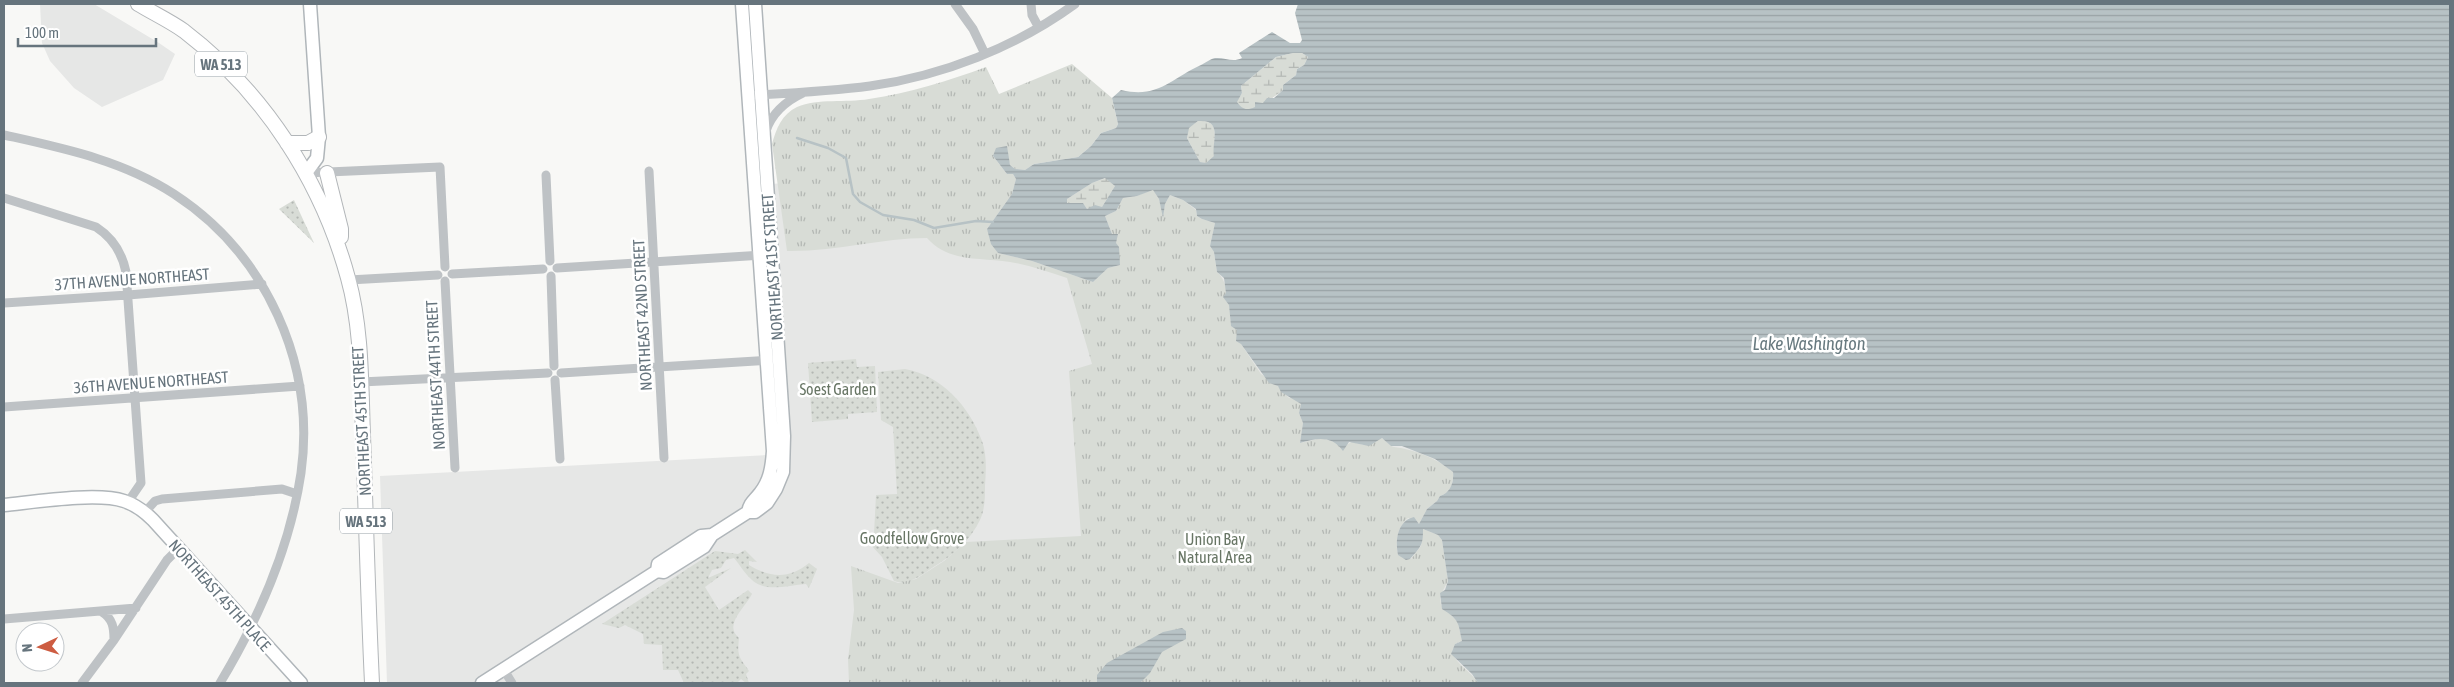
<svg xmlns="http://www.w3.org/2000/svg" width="2454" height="687" viewBox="0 0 2454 687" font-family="'Asap Condensed',sans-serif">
  <defs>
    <pattern id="grass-dots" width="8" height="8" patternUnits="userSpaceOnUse" patternTransform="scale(1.25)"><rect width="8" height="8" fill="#d8dcd6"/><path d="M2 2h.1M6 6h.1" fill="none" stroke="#b3b7b3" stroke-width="1.8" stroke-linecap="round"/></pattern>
    <pattern id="wetland-marsh" width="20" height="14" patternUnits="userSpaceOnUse" patternTransform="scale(1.25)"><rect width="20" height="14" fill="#d8dcd6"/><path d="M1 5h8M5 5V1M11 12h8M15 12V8" fill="none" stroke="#b3b7b3"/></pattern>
    <pattern id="park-tufts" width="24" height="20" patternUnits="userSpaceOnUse" patternTransform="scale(1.25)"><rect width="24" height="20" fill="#d8dcd6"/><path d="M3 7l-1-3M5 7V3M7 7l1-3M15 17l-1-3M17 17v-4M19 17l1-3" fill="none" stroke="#b3b7b3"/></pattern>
    <pattern id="water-rules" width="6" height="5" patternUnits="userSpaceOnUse" patternTransform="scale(1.25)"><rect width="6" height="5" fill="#b7c2c5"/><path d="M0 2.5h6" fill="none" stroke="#99a2a5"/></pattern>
  </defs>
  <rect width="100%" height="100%" fill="#f8f8f6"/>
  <!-- built -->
  <path fill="#e6e7e6" d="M40,4H94L159,43L175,54L163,80L102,107L74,88L50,61L42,43Z
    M1306,146L1443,420L1478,683H387L380,476L786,454L771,184Z"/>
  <!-- grass -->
  <path fill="url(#grass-dots)" d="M294,200L314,243L279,209Z
    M856,359L857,367L875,366L877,412L848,414V419L812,422L808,363Z
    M905,369C941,375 970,407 982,441C987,455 986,471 985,486C985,498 985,509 980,520C970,541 952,556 932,568C922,575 908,586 894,581L882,557L870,544L874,534L876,495L897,494L893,427L881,420L878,372Z
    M745,550L757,562L749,561V565C770,578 790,579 809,563L817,569L809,588L806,584C788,585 766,593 752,580C745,574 740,565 734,558L726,560L721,568L712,570L708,578L731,568L705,587L719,610L748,590L752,594C745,608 723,625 739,638C737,657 739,656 749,671L746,674L749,683H746L741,679L737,683H684L678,670H663L662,645L644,644L643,634L625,625L619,628L602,624L715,551L738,554Z"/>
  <!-- wetland -->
  <path fill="url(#wetland-marsh)" d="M1293,53H1302L1308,57L1304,65L1297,69L1296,75L1283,85V90C1276,96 1251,114 1242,109C1240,107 1238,104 1236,102L1242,93L1241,86L1276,57Z
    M1198,121C1224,119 1211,143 1215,156L1206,163L1200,162L1187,138L1188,128Z
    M1106,178L1115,186L1102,207L1087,209L1083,203H1067V199L1092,183Z"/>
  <!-- park -->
  <path fill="url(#park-tufts)" d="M1072,64L1112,98L1118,124L1116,128L1101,133L1091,146L1078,157L1034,164L1025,170L1015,169L1010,165L1008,159L993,156L1007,174H1013L1016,179L1012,194L987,229L998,253L1032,261L1093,282L1108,268L1120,265L1116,244L1105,216L1116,211L1123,198L1137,196L1153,189L1159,199L1163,216L1165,204L1170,195L1183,200L1196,210L1197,216L1202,219L1215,223L1210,246L1214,252L1217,272C1229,282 1230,309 1231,325L1237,330L1241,344L1261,374L1278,386L1289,398L1292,397L1301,404L1299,413L1303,423L1300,443L1321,438L1346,445L1352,442L1363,445L1381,438C1387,440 1389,446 1394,447C1416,450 1436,458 1453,472C1454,483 1450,493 1440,496L1437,501L1427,509L1419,524L1416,520L1408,518C1397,528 1395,541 1398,555L1411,559L1421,546L1423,529L1438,535L1442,540L1448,581L1440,596L1441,605L1458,622L1462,641L1456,643L1452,651C1455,664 1471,671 1478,683H849L848,659L854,610L851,566L898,583L916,579L944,561L966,542L1081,536L1069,371L1092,364L1067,278C1048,272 1029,265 1010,262C980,257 949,263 927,238C880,238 835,252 787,251L772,144C776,129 782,114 797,107C818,98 846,103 869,99C909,93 948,81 986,67L999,94Z"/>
  <!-- water -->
  <path fill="url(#water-rules)" fill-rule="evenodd" d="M1298,4H2450V683H1478L1472,674L1451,654L1455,644L1462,641C1458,623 1460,620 1442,609L1440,593L1445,590L1448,581L1442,540L1438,535L1423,529C1423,544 1422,546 1410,559L1406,560L1398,555C1395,541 1397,521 1414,517L1419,524L1427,509L1437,501L1440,496C1450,493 1454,483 1453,472L1435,459L1402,446H1391L1382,438L1369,446L1349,442L1343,451C1332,435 1316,438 1300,443L1303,423L1299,413L1301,404L1281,392L1278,386L1269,383L1241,344L1236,341L1237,330L1231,326L1229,305L1223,297L1226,293L1224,278L1217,272L1214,252L1210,246L1215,223L1202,219L1197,216L1196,209L1183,200L1170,195L1165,204L1163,218L1159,199L1153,190L1137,196L1123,198L1116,211L1105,216L1112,234H1118L1116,243L1119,247L1120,265L1108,268L1093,282L1032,261L998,253L991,244L987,229L1012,194L1016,179L1013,174H1007L993,156L996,148L1007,146L1010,165L1015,169L1025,170L1034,164L1078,157L1091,146L1101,133L1116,128L1118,124L1112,98L1121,90C1158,99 1170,79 1201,65C1205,63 1210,59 1215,58C1225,57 1232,63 1242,58L1239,53L1272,32L1290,43H1300L1302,40L1295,13ZM1293,53H1302L1308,57L1304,65L1297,69L1296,75L1283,85V90L1274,98H1267L1263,103L1255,102V107C1246,111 1242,109 1237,102L1242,93L1241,86L1276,57ZM1198,121C1224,119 1211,143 1214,156L1206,163L1200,162L1187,138L1189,128ZM1105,178L1115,186L1102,207L1095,205L1087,209L1083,203H1067V199L1092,183Z
    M1182,628L1186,631V639L1162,652L1150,673L1140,683H1097V675L1107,663L1163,632Z"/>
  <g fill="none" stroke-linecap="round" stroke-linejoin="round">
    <!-- stream -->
    <path stroke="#b7c2c5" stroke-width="2.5" d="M797,138L828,148L846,158L853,194L860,202L883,215L914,220L934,228L976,221L993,222"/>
    <!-- secondary casing -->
    <g stroke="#b0b6ba" stroke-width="15">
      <path id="secondary" d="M742,4L773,451C772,466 770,481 760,493C754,501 750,502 748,512
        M306,173L317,158L319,137L310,4
        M4,505C34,502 97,492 124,501C136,505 144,511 153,520L301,683
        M657,571L664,572L704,547L712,535L748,512H755L767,503L776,489L783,472L784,436L755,4
        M482,683L657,571L658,564L701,536L712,535"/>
    </g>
    <!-- primary casing -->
    <g stroke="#b2b6b9" stroke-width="16">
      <path id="primary" d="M138,4C153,13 170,21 184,31C264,92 322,182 348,278C362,328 361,383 363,435C366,517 368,600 372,683
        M287,143H308L319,137
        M327,173L341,229V237"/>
    </g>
    <!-- street -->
    <path stroke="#bec2c5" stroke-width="9" d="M955,4L973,29L985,54
      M1031,4L1032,15L1038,26
      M756,95C794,93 833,91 870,86C942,76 1016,47 1075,4
      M766,131C772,113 786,101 803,93
      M4,135C62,148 122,160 174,194C266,254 316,364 301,473C290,547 258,620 220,683
      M649,171L664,458
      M306,173L440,167L445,267
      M546,175L550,261
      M4,198L96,227C113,238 122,252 126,272L141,483L128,502
      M557,268L763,255
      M452,274L543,269
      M551,276L554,366
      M349,280L438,275
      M445,281L455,468
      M4,303L128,295L262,284
      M561,373L773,360
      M555,380L560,459
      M361,382L548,373
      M4,407L300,386
      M145,512L155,501L162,499L282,489L297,494
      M102,612C113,619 114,628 114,640
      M4,619L136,608
      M504,670L512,683
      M82,683L114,640L167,560L178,549"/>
    <!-- secondary -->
    <use href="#secondary" stroke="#fff" stroke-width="12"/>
    <!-- primary -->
    <use href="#primary" stroke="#fff" stroke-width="14"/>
  </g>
  <g text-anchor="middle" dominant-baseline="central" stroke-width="5" stroke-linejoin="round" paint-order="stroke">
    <!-- shield labels -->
    <g fill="#fff" stroke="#949ea4" stroke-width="1">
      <rect x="195" y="51.5" width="52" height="25" rx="4"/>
      <rect x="340" y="508.5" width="52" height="25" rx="4"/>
    </g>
    <g font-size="15" font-weight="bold" fill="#66747d">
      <text x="221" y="64">WA 513</text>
      <text x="366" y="521">WA 513</text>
    </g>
    <!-- street labels -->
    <g font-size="16" fill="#66747d" stroke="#fff">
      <text transform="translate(772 267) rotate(-94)">NORTHEAST 41ST STREET</text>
      <text transform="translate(132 279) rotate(-4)">37TH AVENUE NORTHEAST</text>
      <text transform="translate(642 315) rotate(-93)">NORTHEAST 42ND STREET</text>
      <text transform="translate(435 375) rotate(-93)">NORTHEAST 44TH STREET</text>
      <text transform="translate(151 382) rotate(-4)">36TH AVENUE NORTHEAST</text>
      <text transform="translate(361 421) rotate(-93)">NORTHEAST 45TH STREET</text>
      <text transform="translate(220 595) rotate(48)">NORTHEAST 45TH PLACE</text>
    </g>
    <!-- park labels -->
    <g font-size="16" fill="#687665" stroke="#fff">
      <text x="838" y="389">Soest Garden</text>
      <text x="912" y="538">Goodfellow Grove</text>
      <text x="1215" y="539">Union Bay<tspan x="1215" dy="18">Natural Area</tspan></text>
    </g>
    <!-- water labels -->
    <g font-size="18" font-style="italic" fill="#67797f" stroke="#fff">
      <text x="1809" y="343">Lake Washington</text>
    </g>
  </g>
  <!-- border -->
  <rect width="2454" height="687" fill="none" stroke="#66747d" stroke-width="10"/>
  <!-- north arrow -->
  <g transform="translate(40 647) rotate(266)"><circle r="24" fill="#ffffff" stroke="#c2c7cb"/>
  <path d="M0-4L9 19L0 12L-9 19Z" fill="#cd5c41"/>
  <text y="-8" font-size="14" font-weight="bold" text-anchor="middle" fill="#66747d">N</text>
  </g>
  <!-- scale -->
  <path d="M18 38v8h138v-8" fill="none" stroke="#66747d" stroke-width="2.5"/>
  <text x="25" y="38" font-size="15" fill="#66747d" stroke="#ffffff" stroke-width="4" paint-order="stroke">100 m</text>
</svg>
